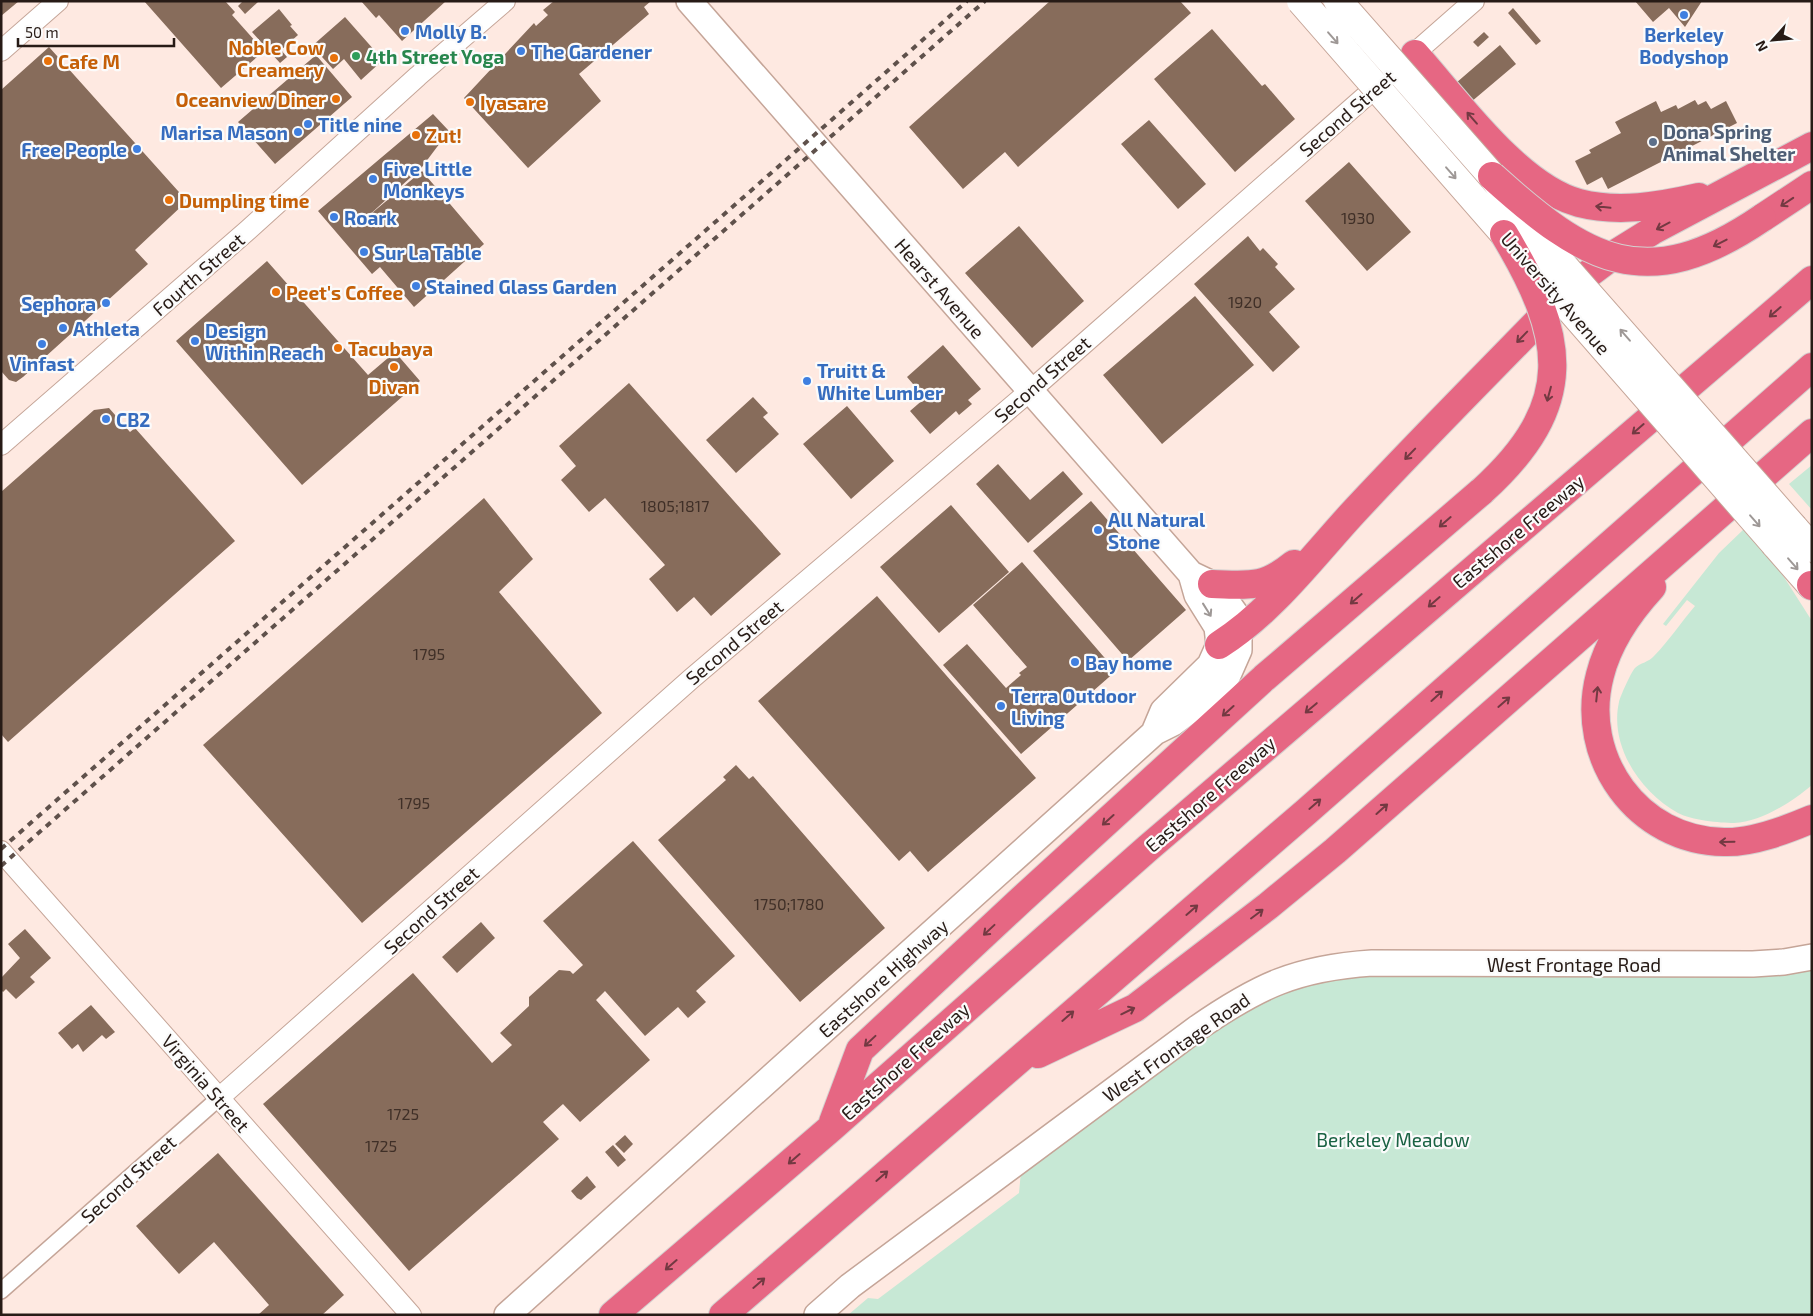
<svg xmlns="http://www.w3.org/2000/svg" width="1813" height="1316" viewBox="0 0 1813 1316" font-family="'Exo 2',sans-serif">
  <rect width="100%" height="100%" fill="#fee9e1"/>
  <!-- green -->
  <path fill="#c7e8d5" d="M1812,465V510L1789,484Z
    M1744,529L1773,560L1812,621V785C1792,802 1761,822 1734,823C1720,823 1691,820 1678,813C1641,793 1609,746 1619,702C1620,697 1631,672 1635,668C1640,663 1649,662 1654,656C1669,641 1681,622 1695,606L1687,600L1666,626L1663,624L1719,553Z
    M1812,957V1315H848L868,1298L878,1299L1019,1193L1021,1171L1202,1037L1309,971Z"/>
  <!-- building -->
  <path fill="#876c5b" d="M1,1H19L1,16Z
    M144,1H225L235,12L232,15L264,51L221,88Z
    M243,1H259L245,14L238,6Z
    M361,1H446L402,41L379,15L376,18Z
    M554,1H651L644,7L649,14L579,74L601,101L528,168L464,98L534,23L536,26L548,15L543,10Z
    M1050,1H1180L1191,13L1018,167L1005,152L963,189L909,127Z
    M1635,1H1702L1685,27L1669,8L1653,22Z
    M1513,8L1541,41L1536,45L1508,13Z
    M279,9L292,25L290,26L298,35L281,50L287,57L280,63L252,32Z
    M345,17L383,60L361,80L344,59L333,69L312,46Z
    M1212,29L1262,86L1265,84L1295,119L1235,172L1154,79Z
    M1484,32L1489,37L1478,47L1473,42Z
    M1500,45L1516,64L1471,102L1456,83Z
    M49,47L187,201L135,250L148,264L23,377L16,382L9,380L1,371V90Z
    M316,55L352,97L275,164L238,122Z
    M1695,100L1698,105L1706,101L1711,109L1726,101L1737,123L1608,189L1602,177L1587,185L1575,161L1591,153L1589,150L1621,133L1615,122L1656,101L1661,112L1676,105L1678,109Z
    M433,114L449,131L422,167L366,218L422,171L484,244L414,307L380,267L372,274L318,211Z
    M1149,120L1206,184L1178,209L1121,144Z
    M1349,162L1411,232L1367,271L1305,201Z
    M1019,226L1084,301L1032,348L965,273Z
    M1248,236L1260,251L1263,248L1278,264L1275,267L1295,289L1269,312L1300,347L1273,372L1194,284Z
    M267,261L368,375L395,352L420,381L302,485L176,341Z
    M1195,296L1254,365L1162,444L1103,375Z
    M943,345L981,389L968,400L972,404L959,415L956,411L930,434L910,411L925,398L907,377Z
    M629,383L781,554L711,616L694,597L677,612L649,579L665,565L605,498L589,512L561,480L576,466L559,446Z
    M753,397L768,413L763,417L779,434L736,473L706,440Z
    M847,406L894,461L851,499L803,444Z
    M109,408L130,432L135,428L235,541L8,742L1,734V492L94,410Z
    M998,464L1030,500L1063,471L1083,494L1028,543L976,484Z
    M484,498L533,559L499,592L602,713L362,923L203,745Z
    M1091,501L1186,610L1128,661L1033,551Z
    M951,505L1009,572L939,633L880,567Z
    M1022,562L1116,671L1021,754L943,665L967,644L1006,688L1021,675L1019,673L1027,667L973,605Z
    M877,596L1036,778L928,872L910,851L899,861L758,701Z
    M736,765L749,779L753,776L885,928L800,1002L658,840L726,780L723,777Z
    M633,841L735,956L696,991L706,1002L688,1018L678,1007L645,1036L605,991L596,1000L650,1060L580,1122L563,1104L543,1122L559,1139L409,1271L263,1104L413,973L492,1063L512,1045L500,1033L529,1006V997L559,970L570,971L573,974L583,965L543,921Z
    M481,922L495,938L457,973L442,957Z
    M25,929L51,958L30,977L35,982L16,999L6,989L3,992L1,990V978L20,958L8,944Z
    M91,1005L115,1032L106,1039L102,1035L83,1052L78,1044L72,1049L58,1033Z
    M625,1135L633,1144L624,1153L615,1144Z
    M613,1145L626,1160L618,1167L605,1152Z
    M218,1153L344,1295L322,1315H258L269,1305L214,1242L179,1274L136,1226Z
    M587,1176L596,1187L581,1200L577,1198L571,1191Z"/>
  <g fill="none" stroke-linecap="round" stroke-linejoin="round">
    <!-- pedestrian casing -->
    <g stroke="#c5a598" stroke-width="18">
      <path id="pedestrian" d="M1,1291L219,1098"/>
    </g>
    <!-- minor casing -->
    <g stroke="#c5a598" stroke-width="22">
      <path id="minor" d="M1,51L58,1
        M1,445L248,230L418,76L505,1
        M1,851L411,1315
        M219,1098L691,679L1030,391L1474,1"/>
    </g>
    <!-- tertiary casing -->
    <g stroke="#c5a598" stroke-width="28">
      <path id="tertiary" d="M1155,730L1163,711L1210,665L1219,645L1217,627L1197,595L1191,574
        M507,1315L1155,732L1173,723L1202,701L1228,675L1239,650V624L1235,613L1222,595L1212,584L1191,574L689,1
        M817,1315L850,1286L1196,1029C1258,986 1296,968 1372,963L1753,964L1784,962L1812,957"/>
    </g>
    <!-- secondary casing -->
    <g stroke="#c5a598" stroke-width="30">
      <path id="secondary" d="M1794,528L1812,548
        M1775,544L1811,585"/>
    </g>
    <!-- motorway casing -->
    <g stroke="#d4d1d0" stroke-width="30">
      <path id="motorway" d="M1415,54C1456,100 1518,187 1579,203C1618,213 1660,206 1699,197
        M1762,218L1812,185
        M1212,584C1250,585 1263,589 1294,564
        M1811,585L1812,586
        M1652,587C1630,611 1608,643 1600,675C1578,758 1638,841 1724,842C1752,843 1786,830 1812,819
        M1219,645C1271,612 1310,560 1351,515C1415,446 1482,379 1547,312L1579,281L1615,254L1652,231L1812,146
        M1038,1054L1135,1008L1268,906L1335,851L1812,433
        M833,1122L860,1050L1022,899L1264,678L1482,491
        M613,1315L831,1128L1148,848L1812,280
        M723,1315L1306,812L1812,367"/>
    </g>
    <!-- pedestrian -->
    <use href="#pedestrian" stroke="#fff" stroke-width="15"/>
    <!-- minor -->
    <use href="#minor" stroke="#fff" stroke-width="20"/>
    <!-- tertiary -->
    <use href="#tertiary" stroke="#fff" stroke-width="25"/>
    <!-- secondary -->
    <use href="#secondary" stroke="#fff" stroke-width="28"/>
    <!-- motorway -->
    <use href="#motorway" stroke="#e66783" stroke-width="28"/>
    <!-- rail -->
    <path stroke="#5f514b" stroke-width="4" stroke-dasharray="6 6" stroke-linecap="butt" d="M1,849L967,1
      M1,866L985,1"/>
    <!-- secondary-bridge casing -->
    <g stroke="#c5a598" stroke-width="30" stroke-linecap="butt">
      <path id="secondary-bridge" d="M1301,1L1775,544
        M1338,1L1492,176L1532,230L1794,528"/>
    </g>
    <!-- motorway-bridge casing -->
    <g stroke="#d4d1d0" stroke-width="30" stroke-linecap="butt">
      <path id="motorway-bridge" d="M1492,176C1586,261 1646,297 1762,218
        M1482,491C1578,404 1566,337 1504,234"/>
    </g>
    <!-- secondary-bridge -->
    <use href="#secondary-bridge" stroke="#fff" stroke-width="28"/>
    <!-- motorway-bridge -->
    <use href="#motorway-bridge" stroke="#e66783" stroke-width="28"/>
  </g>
  <!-- one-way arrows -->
  <defs><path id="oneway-shaft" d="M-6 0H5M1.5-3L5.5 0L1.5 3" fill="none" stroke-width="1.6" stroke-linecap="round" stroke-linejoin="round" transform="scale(1.25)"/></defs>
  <g stroke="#9e9896">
    <use href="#oneway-shaft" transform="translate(1333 38) rotate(49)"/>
    <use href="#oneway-shaft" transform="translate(1451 173) rotate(49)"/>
    <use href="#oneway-shaft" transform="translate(1625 335) rotate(-131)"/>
    <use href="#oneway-shaft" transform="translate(1755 521) rotate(49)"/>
    <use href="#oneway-shaft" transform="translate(1793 564) rotate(49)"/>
    <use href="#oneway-shaft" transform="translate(1207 610) rotate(58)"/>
  </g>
  <g stroke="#733942">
    <use href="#oneway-shaft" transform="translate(1472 118) rotate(-131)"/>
    <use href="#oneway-shaft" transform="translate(1787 202) rotate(146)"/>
    <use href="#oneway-shaft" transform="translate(1603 207) rotate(-174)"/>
    <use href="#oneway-shaft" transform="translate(1663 226) rotate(152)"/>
    <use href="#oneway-shaft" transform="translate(1720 243) rotate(153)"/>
    <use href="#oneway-shaft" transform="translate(1775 312) rotate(139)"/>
    <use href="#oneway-shaft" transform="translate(1522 337) rotate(134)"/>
    <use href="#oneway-shaft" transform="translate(1549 394) rotate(105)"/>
    <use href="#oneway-shaft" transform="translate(1638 429) rotate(139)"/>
    <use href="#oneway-shaft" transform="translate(1410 454) rotate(134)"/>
    <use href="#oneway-shaft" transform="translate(1445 522) rotate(139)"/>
    <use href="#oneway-shaft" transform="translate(1356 599) rotate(139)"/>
    <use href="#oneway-shaft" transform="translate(1434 602) rotate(139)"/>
    <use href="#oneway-shaft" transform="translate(1597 694) rotate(-84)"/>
    <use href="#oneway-shaft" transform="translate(1437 696) rotate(-42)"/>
    <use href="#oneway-shaft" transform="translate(1504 702) rotate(-41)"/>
    <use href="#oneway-shaft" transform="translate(1311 708) rotate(140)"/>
    <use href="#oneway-shaft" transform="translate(1228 711) rotate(138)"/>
    <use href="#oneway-shaft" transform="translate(1315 804) rotate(-41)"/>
    <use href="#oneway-shaft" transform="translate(1382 809) rotate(-42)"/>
    <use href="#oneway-shaft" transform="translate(1108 820) rotate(138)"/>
    <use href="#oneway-shaft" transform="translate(1727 842) rotate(179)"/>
    <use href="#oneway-shaft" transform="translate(1192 910) rotate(-41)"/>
    <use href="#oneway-shaft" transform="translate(1257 914) rotate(-37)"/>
    <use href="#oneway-shaft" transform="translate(989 930) rotate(137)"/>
    <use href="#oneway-shaft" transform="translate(1128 1011) rotate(-26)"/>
    <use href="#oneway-shaft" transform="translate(1068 1016) rotate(-41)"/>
    <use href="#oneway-shaft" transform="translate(870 1041) rotate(137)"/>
    <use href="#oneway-shaft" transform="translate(794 1159) rotate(139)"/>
    <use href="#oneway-shaft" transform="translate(882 1176) rotate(-41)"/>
    <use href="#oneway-shaft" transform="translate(671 1265) rotate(139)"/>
    <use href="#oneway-shaft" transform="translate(759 1283) rotate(-41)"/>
  </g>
  <!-- markers -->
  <g fill="#3f7fe0" stroke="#fbfbfb" stroke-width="2">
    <circle cx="1684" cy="15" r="5"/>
    <circle cx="405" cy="31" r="5"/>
    <circle cx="521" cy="51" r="5"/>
    <circle cx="308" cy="124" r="5"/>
    <circle cx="298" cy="132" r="5"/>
    <circle cx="137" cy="149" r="5"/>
    <circle cx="373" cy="179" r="5"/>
    <circle cx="334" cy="217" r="5"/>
    <circle cx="364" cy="252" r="5"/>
    <circle cx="416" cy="286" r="5"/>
    <circle cx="106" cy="303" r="5"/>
    <circle cx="63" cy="328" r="5"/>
    <circle cx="195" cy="341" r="5"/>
    <circle cx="42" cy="344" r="5"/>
    <circle cx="807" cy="381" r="5"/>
    <circle cx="106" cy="419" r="5"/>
    <circle cx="1098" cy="530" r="5"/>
    <circle cx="1075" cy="662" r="5"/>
    <circle cx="1001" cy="706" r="5"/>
  </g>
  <circle fill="#2e9e5b" stroke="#fbfbfb" stroke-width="2" cx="356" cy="56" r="5"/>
  <g fill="#e8710a" stroke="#fbfbfb" stroke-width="2">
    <circle cx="334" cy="58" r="5"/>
    <circle cx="48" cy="61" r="5"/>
    <circle cx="336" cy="99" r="5"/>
    <circle cx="470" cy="102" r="5"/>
    <circle cx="416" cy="135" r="5"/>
    <circle cx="169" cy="200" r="5"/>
    <circle cx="276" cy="292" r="5"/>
    <circle cx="338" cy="348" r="5"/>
    <circle cx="394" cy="367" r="5"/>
  </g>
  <circle fill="#5c6f8a" stroke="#fbfbfb" stroke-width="2" cx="1653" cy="142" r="5"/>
  <g text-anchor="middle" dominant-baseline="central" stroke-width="4.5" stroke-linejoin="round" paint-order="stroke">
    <!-- number labels -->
    <g font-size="16" fill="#3f2f27">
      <text x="1358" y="217">1930</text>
      <text x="1245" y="301">1920</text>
      <text x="675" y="505">1805;1817</text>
      <text x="429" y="653">1795</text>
      <text x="414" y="802">1795</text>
      <text x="789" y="903">1750;1780</text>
      <text x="403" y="1113">1725</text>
      <text x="381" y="1145">1725</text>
    </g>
    <!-- shop labels -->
    <g font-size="19" font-weight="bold" fill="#366cbe" stroke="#fbfbfb" text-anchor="start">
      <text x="415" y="31">Molly B.</text>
      <text x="1684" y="34" text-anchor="middle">Berkeley<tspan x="1684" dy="22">Bodyshop</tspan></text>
      <text x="531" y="51">The Gardener</text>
      <text x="318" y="124">Title nine</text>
      <text x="288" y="132" text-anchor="end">Marisa Mason</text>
      <text x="127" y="149" text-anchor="end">Free People</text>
      <text x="383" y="168">Five Little<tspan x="383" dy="22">Monkeys</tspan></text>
      <text x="344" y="217">Roark</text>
      <text x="374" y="252">Sur La Table</text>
      <text x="426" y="286">Stained Glass Garden</text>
      <text x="96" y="303" text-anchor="end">Sephora</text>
      <text x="73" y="328">Athleta</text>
      <text x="205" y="330">Design<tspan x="205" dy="22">Within Reach</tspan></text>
      <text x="42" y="363" text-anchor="middle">Vinfast</text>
      <text x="817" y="370">Truitt &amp;<tspan x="817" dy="22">White Lumber</tspan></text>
      <text x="116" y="419">CB2</text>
      <text x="1108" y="519">All Natural<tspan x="1108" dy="22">Stone</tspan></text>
      <text x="1085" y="662">Bay home</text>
      <text x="1011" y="695">Terra Outdoor<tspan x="1011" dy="22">Living</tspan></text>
    </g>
    <!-- food labels -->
    <g font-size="19" font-weight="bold" fill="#c56008" stroke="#fbfbfb" text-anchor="start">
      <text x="324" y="47" text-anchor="end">Noble Cow<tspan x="324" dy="22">Creamery</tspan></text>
      <text x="58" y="61">Cafe M</text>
      <text x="326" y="99" text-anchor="end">Oceanview Diner</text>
      <text x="480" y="102">Iyasare</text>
      <text x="426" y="135">Zut!</text>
      <text x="179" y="200">Dumpling time</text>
      <text x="286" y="292">Peet's Coffee</text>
      <text x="348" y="348">Tacubaya</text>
      <text x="394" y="386" text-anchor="middle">Divan</text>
    </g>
    <!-- leisure labels -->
    <g font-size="19" font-weight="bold" fill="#27864d" stroke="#fbfbfb" text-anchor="start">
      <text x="366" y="56">4th Street Yoga</text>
    </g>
    <!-- street labels -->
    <g font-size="19" fill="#271b16" stroke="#fbfbfb">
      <text transform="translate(1347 113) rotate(-41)">Second Street</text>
      <text transform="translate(198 274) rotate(-41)">Fourth Street</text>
      <text transform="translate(940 288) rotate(49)">Hearst Avenue</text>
      <text transform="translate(1556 293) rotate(49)">University Avenue</text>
      <text transform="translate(1042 379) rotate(-41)">Second Street</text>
      <text transform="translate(1518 531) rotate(-40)">Eastshore Freeway</text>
      <text transform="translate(734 642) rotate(-40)">Second Street</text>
      <text transform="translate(1210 794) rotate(-41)">Eastshore Freeway</text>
      <text transform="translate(431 910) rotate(-42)">Second Street</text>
      <text x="1574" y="964">West Frontage Road</text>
      <text transform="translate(883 978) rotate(-42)">Eastshore Highway</text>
      <text transform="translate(1176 1047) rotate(-35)">West Frontage Road</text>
      <text transform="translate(905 1061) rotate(-42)">Eastshore Freeway</text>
      <text transform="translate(206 1083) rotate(49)">Virginia Street</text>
      <text transform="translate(128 1179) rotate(-42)">Second Street</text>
    </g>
    <!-- service labels -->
    <g font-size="19" font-weight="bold" fill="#4e5e75" stroke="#fbfbfb" text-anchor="start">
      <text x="1663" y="131">Dona Spring<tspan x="1663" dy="22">Animal Shelter</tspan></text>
    </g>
    <!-- park labels -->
    <g font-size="19" fill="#1a6243" stroke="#fbfbfb">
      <text x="1393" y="1139">Berkeley Meadow</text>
    </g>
  </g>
  <!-- border -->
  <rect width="1813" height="1316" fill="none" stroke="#271b16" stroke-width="5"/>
  <!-- north arrow -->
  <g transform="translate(1773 40) rotate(243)" stroke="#fbfbfb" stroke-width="4" paint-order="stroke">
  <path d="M0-4L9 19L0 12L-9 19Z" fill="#271b16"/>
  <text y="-8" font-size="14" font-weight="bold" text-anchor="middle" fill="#271b16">N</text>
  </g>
  <!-- scale -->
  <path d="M18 38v8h156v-8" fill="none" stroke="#271b16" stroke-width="2.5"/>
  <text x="25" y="38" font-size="15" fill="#271b16" stroke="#fbfbfb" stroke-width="4" paint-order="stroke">50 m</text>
</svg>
